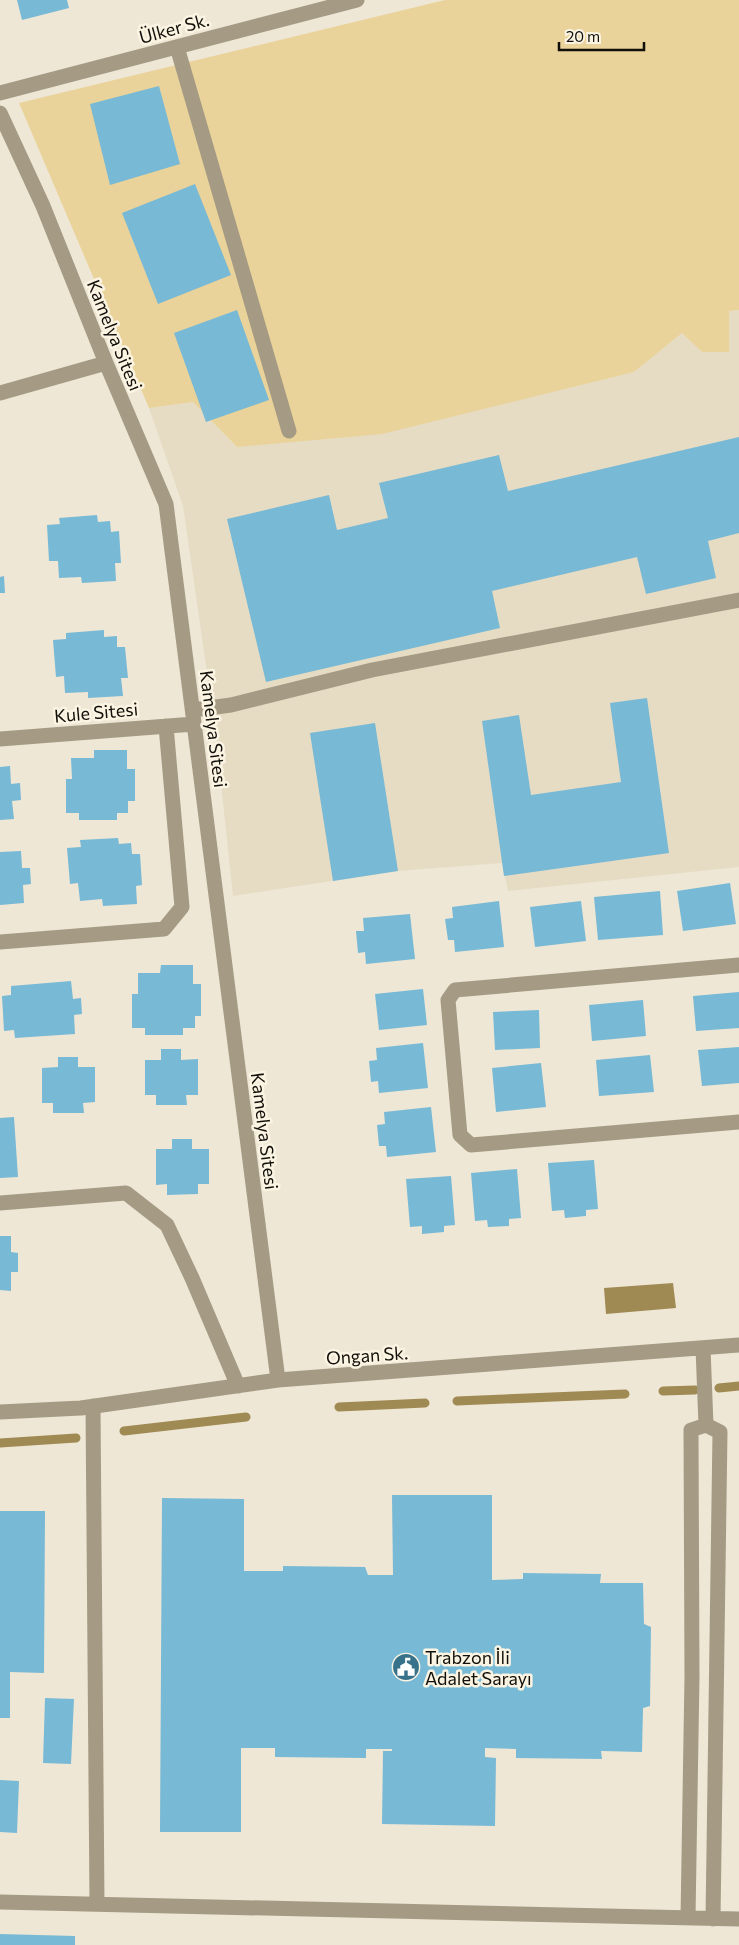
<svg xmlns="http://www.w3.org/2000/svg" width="739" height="1945" viewBox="0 0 739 1945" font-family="Commissioner,sans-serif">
  <rect width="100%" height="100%" fill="#eee7d6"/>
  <!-- built -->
  <path fill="#e6dcc4" d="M739,310V867L508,891L502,863L398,871L233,896L215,728L183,506L149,408L193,402L237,447L634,372L682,333L702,352H729V311Z"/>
  <!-- green -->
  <path fill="#ead39a" d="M445,0H739V310L729,311V352H702L682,333L634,372L382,434L237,447L193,402L149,408L19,103Z"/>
  <!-- water -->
  <path fill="#a08a54" d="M673,1283L676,1308L606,1314L604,1288Z"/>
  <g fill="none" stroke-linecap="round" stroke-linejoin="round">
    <!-- stream -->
    <path stroke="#a08a54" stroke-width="9" d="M719,1388L739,1386
      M663,1391L695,1390
      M457,1401L625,1394
      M339,1407L425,1403
      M124,1431L246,1417
      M0,1443L76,1438"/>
  </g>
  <!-- building -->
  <path fill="#78b9d5" d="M17,0H67L69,8L22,20Z
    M159,86L180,164L110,185L90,104Z
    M195,184L231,275L158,304L122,213Z
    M237,310L269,400L206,422L174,333Z
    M739,437V533L708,541L716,578L646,594L637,557L492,591L500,628L266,682L227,519L329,495L337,530L388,518L379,483L499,455L508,491Z
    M97,515L98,522L110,521L111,532L119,531L121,563H115L116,581L82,583L81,577L59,578L58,561H49L47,525L60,524L59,518Z
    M4,576L5,593H0V577Z
    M104,630V637L117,636V647H125L128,678H121L123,696L88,698V692L65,693L64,676L56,677L53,640L66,639V633Z
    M647,698L669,853L504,876L482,721L519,715L531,795L621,782L610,703Z
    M375,723L398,871L333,881L310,733Z
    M94,750H127V769H135V801H128V813H117V820H79V813H66V779H72L71,758H94Z
    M10,766L11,784L20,783L21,800L12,801L14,819L0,820V767Z
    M118,838L119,844L131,843L132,854H140L142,885L136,886L137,904L103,906L102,899L80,901L78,883L70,884L67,848L81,847L80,840Z
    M21,851L22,868H30L31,884L23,885L24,903L0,905V852Z
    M730,883L736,924L683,931L677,891Z
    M660,891L663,935L598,940L594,897Z
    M499,901L504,947L455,952L454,940H448L445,919L453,918L452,907Z
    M581,901L586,941L535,947L530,907Z
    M410,914L415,959L366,964L365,952L358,953L356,931H364L363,918Z
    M161,965H193V984H201V1016H195V1028H183V1035H145V1028H132V994H138V973H160Z
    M71,981L73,999L81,998L82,1014L74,1015L75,1034L15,1038L14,1030L4,1031L2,996L11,995V986Z
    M423,989L427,1025L379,1030L375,994Z
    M739,992V1028L696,1031L693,996Z
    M643,1000L646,1036L592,1041L589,1005Z
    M539,1010L540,1048L495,1050L493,1012Z
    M423,1043L428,1088L379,1093L378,1081L371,1082L369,1061L377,1060L376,1048Z
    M739,1047V1083L702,1086L698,1050Z
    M161,1049H181V1060L198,1059V1095H186L187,1105H156V1095H145V1060H161Z
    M650,1055L654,1092L599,1096L596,1060Z
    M58,1057H78V1067H95V1102L83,1103L84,1113H53V1103H42V1068L58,1067Z
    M541,1063L546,1107L496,1112L492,1068Z
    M431,1107L436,1152L387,1157L386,1146H379L377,1125L385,1124L384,1112Z
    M14,1117L18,1177L0,1178V1118Z
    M172,1139H192V1149H209V1184H198V1194L167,1195V1184L156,1185V1149H172Z
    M594,1160L598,1209L586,1210V1216L565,1218L564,1210L552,1211L548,1163Z
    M517,1169L521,1218L509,1219V1226L488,1227L487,1220L475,1221L471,1173Z
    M451,1176L455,1225L444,1226V1232L422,1234V1226L410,1227L406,1179Z
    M0,1236H11V1252L18,1253V1272H11V1291L0,1290Z
    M392,1495H492V1580L523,1579V1573L601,1574L600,1583H643L644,1624L651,1627L650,1706L643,1708L642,1752L601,1751L602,1759L516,1758V1749L485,1748V1757L496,1758L495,1826L382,1824L383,1751H392V1749H366V1758L275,1757V1748H241V1832H160L162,1498L244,1499V1571H283V1566L365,1567L368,1575H393Z
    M0,1511H45L44,1673L10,1672V1718H0Z
    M45,1698L74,1699L71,1764L43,1763Z
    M0,1780L19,1781L17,1833L0,1832Z
    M0,1934L75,1936V1945H0Z"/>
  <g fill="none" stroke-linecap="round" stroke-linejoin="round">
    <!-- minor -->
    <path stroke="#a59b84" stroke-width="15" d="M177,47L289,431
      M0,93L357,0
      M0,113L43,206L106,363L166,504L278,1380
      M0,393L106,363
      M193,710L231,705L372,670L739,600
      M0,739L194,724
      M0,942L164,929L182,907L166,726
      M739,965L455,990L448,1000L460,1135L471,1145L739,1122
      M0,1203L126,1193L167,1225L192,1278L238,1386
      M703,1348L706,1425
      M93,1406L97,1904
      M0,1412L81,1408L278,1380L739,1345
      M0,1902L739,1919
      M688,1918L692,1676L691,1430L706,1425L720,1432L713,1919"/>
  </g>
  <!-- icons -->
  <defs>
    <g id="civic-disc" transform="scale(1.4375)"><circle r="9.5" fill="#37728a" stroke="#fbf4e3"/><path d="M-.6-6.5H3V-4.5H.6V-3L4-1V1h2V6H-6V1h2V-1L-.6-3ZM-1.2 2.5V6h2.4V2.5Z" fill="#fff"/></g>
  </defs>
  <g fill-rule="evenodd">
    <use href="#civic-disc" x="406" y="1667"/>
  </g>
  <g text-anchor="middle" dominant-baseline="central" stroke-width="5" stroke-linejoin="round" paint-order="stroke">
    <!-- street labels -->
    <g font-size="18" fill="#110f09" stroke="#fbf4e3">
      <text transform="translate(174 28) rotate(-15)">Ülker Sk.</text>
      <text transform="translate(115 335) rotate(68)">Kamelya Sitesi</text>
      <text transform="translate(96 712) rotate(-5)">Kule Sitesi</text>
      <text transform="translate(214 729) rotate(83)">Kamelya Sitesi</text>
      <text transform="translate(265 1131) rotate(83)">Kamelya Sitesi</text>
      <text transform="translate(367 1355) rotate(-4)">Ongan Sk.</text>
    </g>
    <!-- poi labels -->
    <g font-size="18" fill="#110f09" stroke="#fbf4e3" text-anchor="start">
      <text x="425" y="1657">Trabzon İli<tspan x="425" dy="21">Adalet Sarayı</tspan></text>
    </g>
  </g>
  <!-- scale -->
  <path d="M559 42v8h85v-8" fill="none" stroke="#110f09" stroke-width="2.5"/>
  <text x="566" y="42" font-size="15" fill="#110f09" stroke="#fbf4e3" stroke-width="4" paint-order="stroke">20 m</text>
</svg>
